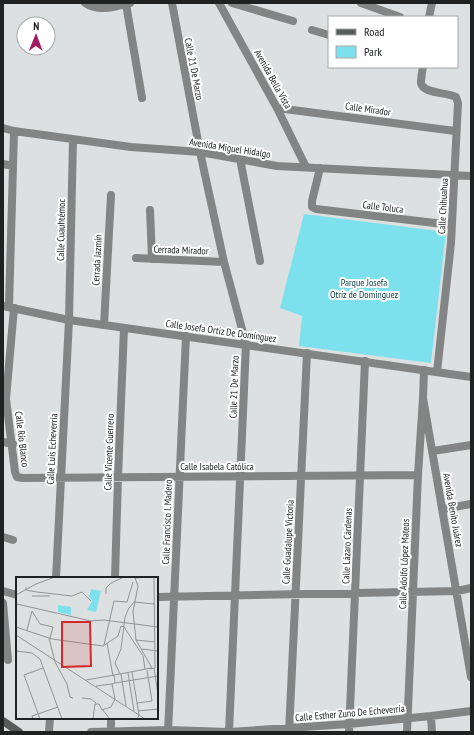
<svg xmlns="http://www.w3.org/2000/svg" width="474" height="735" viewBox="0 0 474 735" font-family="'PT Sans Narrow',sans-serif">
  <rect width="100%" height="100%" fill="#dce0e1"/>
  <!-- green -->
  <path fill="#7de1ed" d="M304,214L446,232L431,363L299,346L302,316L280,308Z"/>
  <g fill="none" stroke-linecap="round" stroke-linejoin="round">
    <!-- minor -->
    <path stroke="#838585" stroke-width="8" d="M85,3C98,12 115,7 130,3
      M172,3L200,152L224,262L246,344L229,732
      M219,3L277,108L306,167
      M232,3L293,21
      M361,3L400,17
      M126,4L142,98
      M429,17L432,3
      M312,30L329,35
      M423,67C422,72 421,78 421,83C423,94 447,92 456,97L458,103L451,243L437,372
      M277,108L455,131
      M3,128L14,131L131,147L200,152L277,166L471,176
      M240,159L260,261
      M3,164L13,166
      M320,168L312,201V207L316,209L452,225
      M150,210L152,259
      M136,258L224,262
      M9,307L14,131
      M14,308L6,399L15,472L17,477L23,478L418,475
      M104,325L111,195
      M424,370L423,398L471,677
      M3,442L13,444
      M433,451L471,445
      M443,509L471,504
      M3,537L13,540
      M56,578L69,320L73,140
      M115,578L118,477L124,328
      M3,591L17,595
      M157,597L457,591L471,588
      M3,603L8,660
      M431,716L432,732
      M49,732L50,718
      M91,732L168,730L229,732L349,724L431,716L471,711
      M111,732V718
      M168,732L186,336
      M289,732L307,353
      M349,732L365,361
      M407,732L418,475L423,398"/>
    <!-- tertiary -->
    <path stroke="#838585" stroke-width="8" d="M3,306L69,320L471,377"/>
    <!-- secondary -->
    <path stroke="#595b5b" stroke-width="8" d="M3,721L19,732"/>
  </g>
  <g text-anchor="middle" dominant-baseline="central" stroke-width="4" stroke-linejoin="round" paint-order="stroke">
    <!-- street labels -->
    <g font-size="10" fill="#202222" stroke="#fff">
      <text transform="translate(194 69) rotate(79)">Calle 21 De Marzo</text>
      <text transform="translate(273 79) rotate(61)">Avenida Bella Vista</text>
      <text transform="translate(368 109) rotate(8)">Calle Mirador</text>
      <text transform="translate(230 148) rotate(9)">Avenida Miguel Hidalgo</text>
      <text transform="translate(443 206) rotate(-87)">Calle Chihuahua</text>
      <text transform="translate(383 207) rotate(7)">Calle Toluca</text>
      <text transform="translate(61 230) rotate(-89)">Calle Cuauhtémoc</text>
      <text transform="translate(181 250) rotate(2)">Cerrada Mirador</text>
      <text transform="translate(97 260) rotate(-87)">Cerrada Jazmín</text>
      <text transform="translate(221 331) rotate(8)">Calle Josefa Ortiz De Domínguez</text>
      <text transform="translate(234 387) rotate(-88)">Calle 21 De Marzo</text>
      <text transform="translate(22 439) rotate(83)">Calle Río Blanco</text>
      <text transform="translate(52 449) rotate(-87)">Calle Luis Echeverría</text>
      <text transform="translate(109 452) rotate(-88)">Calle Vicente Guerrero</text>
      <text x="217" y="466">Calle Isabela Católica</text>
      <text transform="translate(453 510) rotate(80)">Avenida Benito Juárez</text>
      <text transform="translate(167 522) rotate(-88)">Calle Francisco I. Madero</text>
      <text transform="translate(288 542) rotate(-87)">Calle Guadalupe Victoria</text>
      <text transform="translate(347 546) rotate(-88)">Calle Lázaro Cárdenas</text>
      <text transform="translate(404 564) rotate(-88)">Calle Adolfo López Mateos</text>
      <text transform="translate(350 713) rotate(-5)">Calle Esther Zuno De Echeverría</text>
    </g>
    <!-- park labels -->
    <g font-size="10" fill="#0c3e43" stroke="#fff">
      <text x="364" y="282">Parque Josefa<tspan x="364" dy="12">Otríz de Dominguez</tspan></text>
    </g>
  </g>
  <!-- overview -->
  <g transform="translate(16 577)">
    <rect width="142" height="142" fill="#dce0e1"/>
    <path d="M75,12L85,14L80,35L71,33L76,24L73,20ZM42,28L55,30V38L42,35Z" fill="#7de1ed"/>
    <path fill="none" stroke="#919495" stroke-width="1" d="M119,1L122,9L117,35L120,63L136,91M119,1L135,0M10,10V13L21,15L56,19L66,15L75,24M90,17V11L95,6L108,0M0,18L20,7L39,0M16,19H34M0,31L1,27L75,44L88,43L142,50M16,34L24,47L37,50L34,61M0,50L36,62L87,69L102,59L105,49L108,50M108,50L127,79L129,92M11,53L16,34M0,58L129,142M33,61L39,85L51,107L54,120L57,121M120,63L139,65M91,66L97,99M88,68L98,24L111,25L117,5M126,72L142,74M0,74L16,76L24,82L46,142M135,91L104,97L99,86L105,72L109,40L113,31L118,25L138,27M138,91L142,117M133,92L139,91L138,0M116,95L123,138L121,142M112,96L118,134M105,97L110,129M98,98L99,106L96,107L99,122M70,103L104,97M99,106L142,99M80,109L96,107M66,121L75,122L80,126M121,126L136,124L131,93M86,132L94,142M122,134L142,132M17,142L16,139L42,130M24,142L8,98L27,91M77,142L79,127H83L86,133L95,130L99,122"/>
    <path fill="#d62828" fill-opacity="0.15" stroke="#d62828" stroke-width="2" d="M46,45H74L75,89L46,90Z"/>
    <rect width="142" height="142" fill="none" stroke="#202222" stroke-width="2"/>
  </g>
  <!-- border -->
  <rect width="474" height="735" fill="none" stroke="#202222" stroke-width="8"/>
  <!-- legend -->
  <rect x="328" y="16" width="130" height="52" fill="#ffffff" stroke="#a6a7a7"/>
  <rect x="336" y="29" width="20" height="6" fill="#595b5b" stroke="#a6a7a7"/>
  <text x="364" y="36" font-size="12" fill="#202222">Road</text>
  <rect x="336" y="46" width="20" height="12" fill="#7de1ed" stroke="#a6a7a7"/>
  <text x="364" y="56" font-size="12" fill="#202222">Park</text>
  <!-- north arrow -->
  <g transform="translate(36 36) rotate(1)"><circle r="19" fill="#ffffff" stroke="#a6a7a7"/>
  <path d="M0-3L7 15L0 10L-7 15Z" fill="#a31961"/>
  <text y="-6" font-size="11" font-weight="bold" text-anchor="middle" fill="#202222">N</text>
  </g>
</svg>
